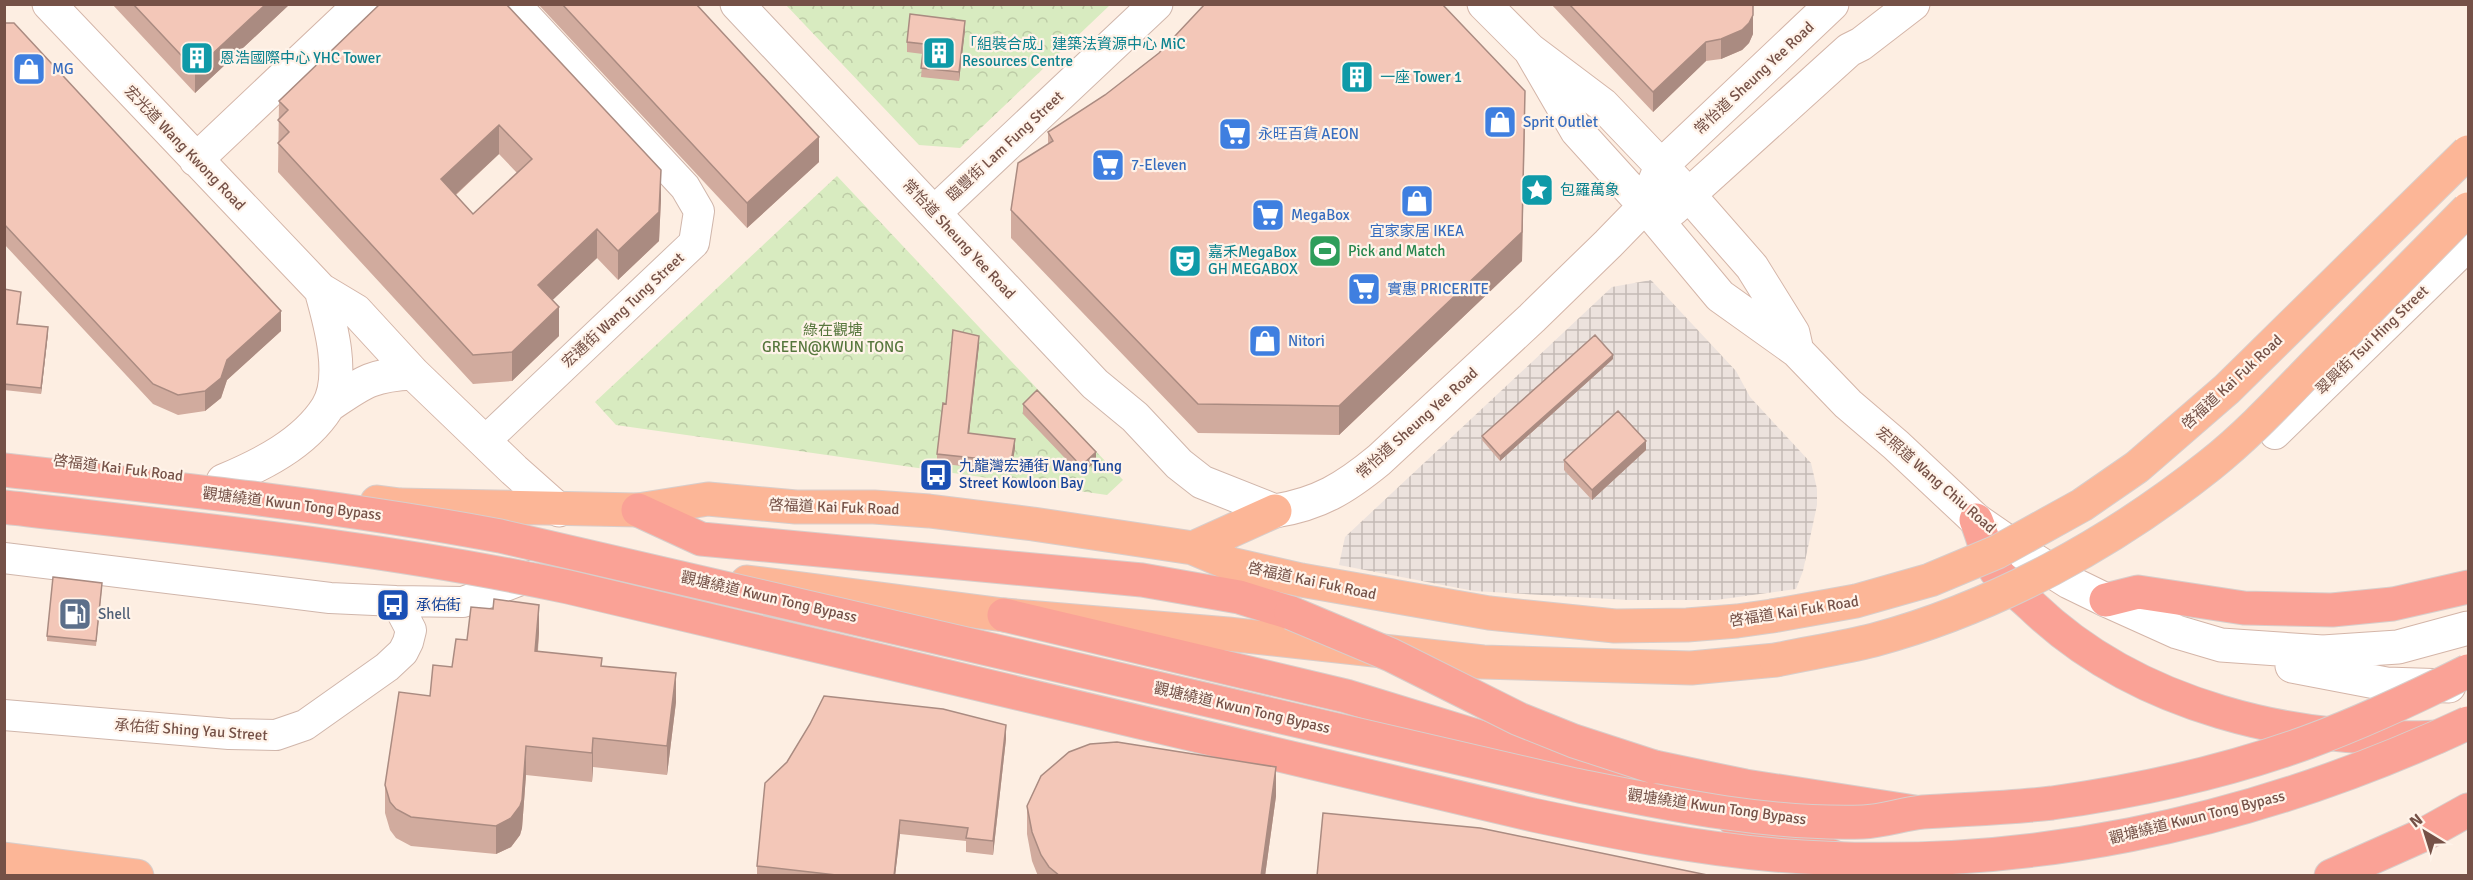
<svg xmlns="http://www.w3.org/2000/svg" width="2473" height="880" viewBox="0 0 2473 880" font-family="Signika,'Noto Sans TC',sans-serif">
  <defs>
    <pattern id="industrial-grid" width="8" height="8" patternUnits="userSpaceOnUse" patternTransform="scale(1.5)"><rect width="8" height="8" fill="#ece2dd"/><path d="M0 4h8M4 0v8" fill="none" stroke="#c4bab5"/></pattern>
    <pattern id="park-crowns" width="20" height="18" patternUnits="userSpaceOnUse" patternTransform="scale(1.5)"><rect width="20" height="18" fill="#d8ebc0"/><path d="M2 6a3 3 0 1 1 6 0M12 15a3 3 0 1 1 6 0" fill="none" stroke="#bdcba6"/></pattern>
  </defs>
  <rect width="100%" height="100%" fill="#fdeee2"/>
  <!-- industrial -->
  <path fill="url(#industrial-grid)" d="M1651,280L1736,371L1750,397L1811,463L1817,489V505L1803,571L1796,589L1716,600H1628L1474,591L1339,565L1345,537L1612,287Z"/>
  <!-- park -->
  <path fill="url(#park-crowns)" d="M786,5H1110L960,148L919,145Z
    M837,176L1123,480L1107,495L616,425L595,402Z"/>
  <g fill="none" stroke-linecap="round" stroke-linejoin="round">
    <!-- minor casing -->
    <g stroke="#d0b6ab" stroke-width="32">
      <path id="minor" d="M2275,434L2468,246
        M484,442L694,243L699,211L685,187L515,4
        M4,558L330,598L396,601L463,602L534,575
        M4,715L229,734L276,735L305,725L387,667L403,652L408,642L411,630L396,601"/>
    </g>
    <!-- tertiary casing -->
    <g stroke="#d0b6ab" stroke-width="35">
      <path id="tertiary" d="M737,4L1095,384L1135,417L1179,464L1202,482L1275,511
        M934,213L1156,4"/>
    </g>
    <!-- secondary casing -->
    <g stroke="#d4b5a8" stroke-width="35">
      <path id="secondary" d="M49,4L321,290L356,311L413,373L514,470L559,510
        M1484,4L1530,50L1603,105L1689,195L1752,267L1793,333L1797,351
        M1530,50L1577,131L1645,206L1720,296L1797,351L1848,404L1896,445L1976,520L2031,558L2069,582L2106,600L2177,632L2221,645L2323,652L2398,647L2468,628
        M196,160L361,4
        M1673,209L1849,50L1861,44L1913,4
        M328,406C362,383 370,375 413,373
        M223,481C261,465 304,444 327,408C346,377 330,322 321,290
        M1275,511C1319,504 1345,488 1379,460L1532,318L1608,244L1645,206L1661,166L1832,4
        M2292,666L2386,684L2449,686"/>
    </g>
    <!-- trunk casing -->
    <g stroke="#d8cecb" stroke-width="35">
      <path id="trunk" d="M377,502L400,505L638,510L708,499L796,507H874L929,511L1033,524L1193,548L1231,564L1301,580L1489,613L1615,626L1687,625L1737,621L1772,616
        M1193,548L1275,511
        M747,582L1004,615L1228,634L1483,662L1691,668L1776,660
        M4,859L137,876"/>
    </g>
    <!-- motorway casing -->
    <g stroke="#d8cecb" stroke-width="35">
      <path id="motorway" d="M638,510L701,539L1142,580L1239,597L1291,613
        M1976,520C1983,536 1987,557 1996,571C2005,584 2021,595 2032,606C2137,707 2296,744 2437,737
        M2106,600L2138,592L2244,608L2332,610L2393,604L2468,587
        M1004,615L1346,696L1646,788
        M1654,767L1745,786L1915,812
        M1734,819L1884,876
        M2331,876L2423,835L2468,810"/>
    </g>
    <!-- minor -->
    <use href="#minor" stroke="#fff" stroke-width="30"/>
    <!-- tertiary -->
    <use href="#tertiary" stroke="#fff" stroke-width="33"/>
    <!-- secondary -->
    <use href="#secondary" stroke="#fff" stroke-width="33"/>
    <!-- trunk -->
    <use href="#trunk" stroke="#fcb697" stroke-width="33"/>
    <!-- motorway -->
    <use href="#motorway" stroke="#faa296" stroke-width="33"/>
    <!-- trunk-bridge casing -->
    <g stroke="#d8cecb" stroke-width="35" stroke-linecap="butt">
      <path id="trunk-bridge" d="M1772,616L1856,601L1930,580L1997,552L2082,505L2137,467L2227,389L2468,152
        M1776,660C1809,653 1842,648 1874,640C1996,607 2112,543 2210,465C2249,434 2283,397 2318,361C2368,311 2418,260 2468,209"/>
    </g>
    <!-- motorway-bridge casing -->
    <g stroke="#d8cecb" stroke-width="35" stroke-linecap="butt">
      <path id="motorway-bridge" d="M4,470C171,488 336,505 500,536L1575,785C1669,804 1767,825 1863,822C1883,821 1903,814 1923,812C1966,809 2009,808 2052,803C2138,791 2226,772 2308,742C2363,722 2416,697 2468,671
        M4,507C193,529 382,547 568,587L1533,815C1613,832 1694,848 1775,855C2016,875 2250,825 2468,723
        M1291,613L1391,655L1519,719L1574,741L1654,767"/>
    </g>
    <!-- trunk-bridge -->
    <use href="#trunk-bridge" stroke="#fcb697" stroke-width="33"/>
    <!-- motorway-bridge -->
    <use href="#motorway-bridge" stroke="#faa296" stroke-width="33"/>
  </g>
  <!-- wall -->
  <path fill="#d1ab9e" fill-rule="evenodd" d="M112,4H290L195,93Z
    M380,4L661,199L659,241L618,280L597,258L552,300L559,336L512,381L473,384L278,172L279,101ZM499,154L517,173L473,214L456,195Z
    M538,4H696L819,162L747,228Z
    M1551,4H1753V34L1749,43L1742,50L1721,59L1706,61L1653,112Z
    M4,23L281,331L227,380L221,398L205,411L178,415L153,404L4,244Z
    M965,30L959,81L921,77L923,54L907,52V42Z
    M1525,120L1522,261L1339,435L1198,433L1011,238V210L1048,144V132Z
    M4,289L21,298L18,324L48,333L41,394L4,390Z
    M979,345L969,433L1015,448L1011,472L937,463V454L946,404Z
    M1613,359L1500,461L1482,440V436Z
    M1023,404L1096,461L1081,475L1023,414Z
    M1646,450L1592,500L1564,470V460Z
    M102,587L96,646L47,641V636Z
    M539,633L538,651L602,666L676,702L667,775L593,767L592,782L526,775L522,828L520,835L511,847L496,854L411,846L396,838L390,830L385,813V785L430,696L452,667Z
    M1006,739L993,855L966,852V841L900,834L895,876H757V866Z
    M1276,796L1265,876H1038L1032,861L1027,834V806Z"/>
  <!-- shaded-wall -->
  <path fill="#aa8b81" d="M266,4H290L195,93V70Z
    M1753,5V34L1749,43L1742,50L1721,59V39Z
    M965,21V30L959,81V72Z
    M1706,42V61L1653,112V92Z
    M1525,91L1522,261L1339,435V406Z
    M499,125V154L441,208V179Z
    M819,137V162L747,228V203Z
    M661,170V199L659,241L618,280V251Z
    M597,229V258L538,314V285Z
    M559,307V336L512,381V352Z
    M281,311V331L227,380L221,398L205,411V391L227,360Z
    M48,327V333L41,394V388Z
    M979,336V345L968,443V433Z
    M1613,355V359L1500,461V456Z
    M1015,439V448L1011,472V462Z
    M1646,441V450L1592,500V490Z
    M1096,452V461L1081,475V466Z
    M539,605V633L535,679V651Z
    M676,673V702L667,775V746Z
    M1006,725V739L993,855V841Z
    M593,738V767L592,782V753Z
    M526,746V775L522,828L520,835L511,847L496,854V826Z
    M1276,767V796L1265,876H1261Z
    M900,820V834L895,876H894Z"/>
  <!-- building -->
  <path fill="#f3c7b8" stroke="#aa8b81" stroke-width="1.5" fill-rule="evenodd" d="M133,4H266L195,70Z
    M380,4H506L661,170L659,212L618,251L597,229L538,285L559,307L512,352L473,355L278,143L289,132L278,120L288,110L279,101ZM499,125L532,159L473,214L441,179Z
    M562,4H696L819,137L747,203Z
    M1205,4H1442L1525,91L1522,232L1339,406L1198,404L1011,210L1018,163L1053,141L1048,132L1105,95L1159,53Z
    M1569,4H1753V15L1749,23L1742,30L1721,39L1706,42L1653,92Z
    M910,14L965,21L959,72L921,68L924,44L907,42Z
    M4,23H14L281,311L227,360L221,378L205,391L178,395L153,384L4,224Z
    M4,289L21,292L17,324L48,327L41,388L4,384Z
    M953,330L979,336L968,433L1015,439L1011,462L937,454L943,403L946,404Z
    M1595,335L1613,355L1500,456L1482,436Z
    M1037,390L1096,452L1081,466L1023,404Z
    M1618,411L1646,441L1592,490L1564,460Z
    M53,577L102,583L96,641L47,636Z
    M494,599L539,605L535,651L602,658L601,666L676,673L667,746L593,738L592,753L526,746L522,800L520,806L511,818L496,826L411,817L396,809L390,802L385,785L399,692L430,696L433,665L452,667L456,639L467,640L471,607L493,609Z
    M824,696L943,709L1006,725L993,841L966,838L968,828L900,820L894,876H845L757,866L765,783L787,762L810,724Z
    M1117,742L1276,767L1261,876H1060L1049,867L1041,855L1032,832L1027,806L1041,776L1069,752L1090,744Z
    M1323,813L1480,828L1712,876H1317Z"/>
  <!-- icons -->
  <defs>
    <g id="building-square" transform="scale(1.725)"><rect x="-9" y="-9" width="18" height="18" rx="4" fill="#0f9aa8" stroke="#fff3e9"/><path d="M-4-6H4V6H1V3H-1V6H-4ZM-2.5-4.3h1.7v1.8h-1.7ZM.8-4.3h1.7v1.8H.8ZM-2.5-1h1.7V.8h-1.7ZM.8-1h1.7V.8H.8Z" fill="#fff"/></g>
    <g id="shop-square" transform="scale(1.725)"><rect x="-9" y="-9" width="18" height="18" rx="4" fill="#3f7fe0" stroke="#fff3e9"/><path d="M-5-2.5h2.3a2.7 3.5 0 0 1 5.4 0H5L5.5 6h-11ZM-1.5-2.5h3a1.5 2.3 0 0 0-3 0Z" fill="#fff"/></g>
    <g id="supermarket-square" transform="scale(1.725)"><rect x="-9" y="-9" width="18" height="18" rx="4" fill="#3f7fe0" stroke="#fff3e9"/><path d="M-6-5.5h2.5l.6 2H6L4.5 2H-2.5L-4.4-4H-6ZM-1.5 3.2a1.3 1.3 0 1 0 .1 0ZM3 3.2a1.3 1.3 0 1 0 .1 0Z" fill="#fff"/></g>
    <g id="sight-square" transform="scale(1.725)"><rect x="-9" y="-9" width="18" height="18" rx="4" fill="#0f9aa8" stroke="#fff3e9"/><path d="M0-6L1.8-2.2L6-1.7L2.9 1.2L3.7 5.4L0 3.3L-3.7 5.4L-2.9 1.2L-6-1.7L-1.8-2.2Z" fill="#fff"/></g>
    <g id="stadium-square" transform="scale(1.725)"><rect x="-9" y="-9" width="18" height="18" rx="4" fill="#2e9e5b" stroke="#fff3e9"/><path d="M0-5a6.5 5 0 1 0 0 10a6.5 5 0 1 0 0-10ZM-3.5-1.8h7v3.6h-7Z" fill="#fff"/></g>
    <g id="theatre-square" transform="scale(1.725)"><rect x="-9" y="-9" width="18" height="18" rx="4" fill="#0f9aa8" stroke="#fff3e9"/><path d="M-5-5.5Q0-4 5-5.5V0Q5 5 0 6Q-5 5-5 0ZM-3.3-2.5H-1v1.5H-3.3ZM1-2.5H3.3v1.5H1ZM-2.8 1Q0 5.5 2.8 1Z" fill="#fff"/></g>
    <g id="bus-square" transform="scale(1.725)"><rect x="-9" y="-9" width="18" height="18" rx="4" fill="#1a4fb4" stroke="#fff3e9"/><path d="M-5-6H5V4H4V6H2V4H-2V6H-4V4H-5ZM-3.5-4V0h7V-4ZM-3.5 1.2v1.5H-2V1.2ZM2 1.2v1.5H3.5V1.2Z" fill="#fff"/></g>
    <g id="fuel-square" transform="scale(1.725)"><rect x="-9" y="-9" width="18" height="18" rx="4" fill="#5c6f8a" stroke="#fff3e9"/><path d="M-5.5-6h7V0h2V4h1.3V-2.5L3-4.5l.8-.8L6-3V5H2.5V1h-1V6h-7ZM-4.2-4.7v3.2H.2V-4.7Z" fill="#fff"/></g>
  </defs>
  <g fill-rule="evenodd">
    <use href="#building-square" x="939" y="53"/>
    <use href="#building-square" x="197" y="58"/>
    <use href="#shop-square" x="29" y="69"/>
    <use href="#building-square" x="1357" y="77"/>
    <use href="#shop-square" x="1500" y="122"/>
    <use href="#supermarket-square" x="1235" y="134"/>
    <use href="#supermarket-square" x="1108" y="165"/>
    <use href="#sight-square" x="1537" y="190"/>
    <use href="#shop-square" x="1417" y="201"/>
    <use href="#supermarket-square" x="1268" y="215"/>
    <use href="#stadium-square" x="1325" y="251"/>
    <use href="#theatre-square" x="1185" y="261"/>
    <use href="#supermarket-square" x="1364" y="289"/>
    <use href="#shop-square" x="1265" y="341"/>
    <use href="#bus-square" x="936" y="475"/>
    <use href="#bus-square" x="393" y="605"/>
    <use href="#fuel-square" x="75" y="614"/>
  </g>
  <g text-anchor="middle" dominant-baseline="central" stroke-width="4.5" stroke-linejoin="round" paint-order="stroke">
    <!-- culture labels -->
    <g font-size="15" fill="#0d838f" stroke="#fff3e9" text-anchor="start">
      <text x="962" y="44">「組裝合成」建築法資源中心 MiC<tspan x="962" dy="17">Resources Centre</tspan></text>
      <text x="220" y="58">恩浩國際中心 YHC Tower</text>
      <text x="1380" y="77">一座 Tower 1</text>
      <text x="1560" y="190">包羅萬象</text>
      <text x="1208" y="252">嘉禾MegaBox<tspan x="1208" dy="17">GH MEGABOX</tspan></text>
    </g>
    <!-- shop labels -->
    <g font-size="15" fill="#366cbe" stroke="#fff3e9" text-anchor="start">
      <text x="52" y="69">MG</text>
      <text x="1523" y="122">Sprit Outlet</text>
      <text x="1258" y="134">永旺百貨 AEON</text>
      <text x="1131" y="165">7-Eleven</text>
      <text x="1291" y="215">MegaBox</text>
      <text x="1417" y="231" text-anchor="middle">宜家家居 IKEA</text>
      <text x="1387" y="289">實惠 PRICERITE</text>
      <text x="1288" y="341">Nitori</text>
    </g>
    <!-- street labels -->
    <g font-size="15" fill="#755147" stroke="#fff3e9">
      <text transform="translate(1754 78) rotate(-43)">常怡道 Sheung Yee Road</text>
      <text transform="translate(1005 146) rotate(-43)">臨豐街 Lam Fung Street</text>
      <text transform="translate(185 148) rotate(46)">宏光道 Wang Kwong Road</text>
      <text transform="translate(959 239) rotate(47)">常怡道 Sheung Yee Road</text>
      <text transform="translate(623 310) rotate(-43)">宏通街 Wang Tung Street</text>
      <text transform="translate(2372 340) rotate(-44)">翠興街 Tsui Hing Street</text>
      <text transform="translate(2232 382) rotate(-43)">啓福道 Kai Fuk Road</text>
      <text transform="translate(1417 423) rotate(-42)">常怡道 Sheung Yee Road</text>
      <text transform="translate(118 468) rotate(7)">啓福道 Kai Fuk Road</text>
      <text transform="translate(1936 480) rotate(41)">宏照道 Wang Chiu Road</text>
      <text transform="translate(292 504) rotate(7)">觀塘繞道 Kwun Tong Bypass</text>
      <text transform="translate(834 507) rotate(2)">啓福道 Kai Fuk Road</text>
      <text transform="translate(1312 581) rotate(12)">啓福道 Kai Fuk Road</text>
      <text transform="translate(769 597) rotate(13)">觀塘繞道 Kwun Tong Bypass</text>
      <text transform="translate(1794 611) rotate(-9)">啓福道 Kai Fuk Road</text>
      <text transform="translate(1242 708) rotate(13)">觀塘繞道 Kwun Tong Bypass</text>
      <text transform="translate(191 730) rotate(4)">承佑街 Shing Yau Street</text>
      <text transform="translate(1717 807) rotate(8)">觀塘繞道 Kwun Tong Bypass</text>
      <text transform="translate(2197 817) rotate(-14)">觀塘繞道 Kwun Tong Bypass</text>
    </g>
    <!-- leisure labels -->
    <g font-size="15" fill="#27864d" stroke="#fff3e9" text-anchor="start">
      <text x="1348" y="251">Pick and Match</text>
    </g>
    <!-- park labels -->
    <g font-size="15" fill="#56763c" stroke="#fff3e9">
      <text x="833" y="330">綠在觀塘<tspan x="833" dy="17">GREEN@KWUN TONG</tspan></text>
    </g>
    <!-- transit labels -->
    <g font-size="15" fill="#164399" stroke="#fff3e9" text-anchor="start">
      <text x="959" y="466">九龍灣宏通街 Wang Tung<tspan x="959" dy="17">Street Kowloon Bay</tspan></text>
      <text x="416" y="605">承佑街</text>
    </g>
    <!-- service labels -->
    <g font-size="15" fill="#4e5e75" stroke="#fff3e9" text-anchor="start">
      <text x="98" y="614">Shell</text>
    </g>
  </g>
  <!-- border -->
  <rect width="2473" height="880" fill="none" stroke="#755147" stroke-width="12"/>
  <!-- north arrow -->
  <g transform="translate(2425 832) rotate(322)" stroke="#fff3e9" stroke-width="4.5" paint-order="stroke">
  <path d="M0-4.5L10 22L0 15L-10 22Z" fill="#755147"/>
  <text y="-9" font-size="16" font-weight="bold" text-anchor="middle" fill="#755147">N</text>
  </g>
</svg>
